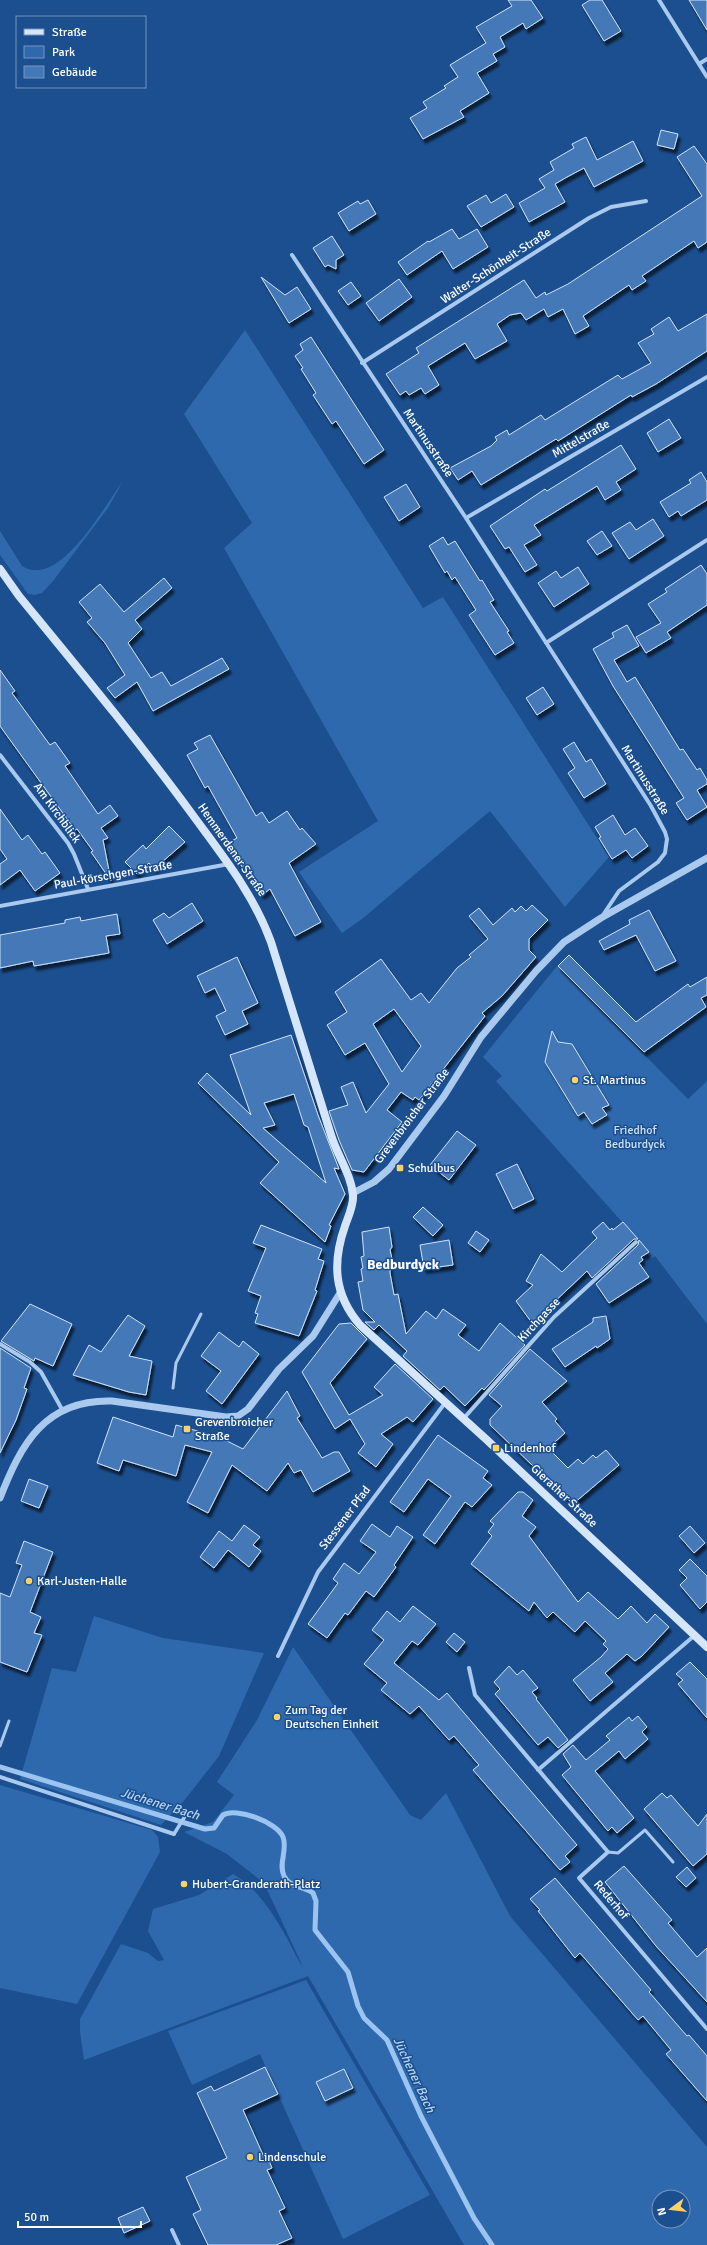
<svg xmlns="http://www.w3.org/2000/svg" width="707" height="2245" viewBox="0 0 707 2245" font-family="Signika,sans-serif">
  <defs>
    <filter id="shadow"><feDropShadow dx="2.5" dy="4.5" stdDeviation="1" flood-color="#0009"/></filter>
  </defs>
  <rect width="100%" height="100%" fill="#1b4f8f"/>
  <!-- green -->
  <path fill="#2e69ad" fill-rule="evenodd" d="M245,330L423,608L443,597L609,857L565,907L490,811L362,919L342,933L299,872L378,821L224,548L252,523L184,414Z
    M123,481L108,508L53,581L42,593L35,595L28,594L0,555V531L22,566C25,568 30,570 34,570C67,574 106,504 123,481Z
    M557,966L688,1099L707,1081V1324L655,1256L651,1259L632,1233L496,1081L502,1076L483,1057Z
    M94,1616L163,1638L264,1653L219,1756L183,1802L161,1825L20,1779L52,1668L76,1672Z
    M293,1647L410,1815L421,1820L446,1793L510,1916L707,2147V2245H464L308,1976L84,2060L80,2032V2019L121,1944L148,1953L158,1961L164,1960L148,1931L153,1909L199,1895L233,1874C258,1888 274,1915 288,1940C293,1949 297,1959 303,1967L264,1883L227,1854L184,1832L213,1822L234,1795L217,1782L257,1720ZM659,2197H683V2221H659Z
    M0,1785L152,1830L158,1837L160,1852L77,2004L0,1988Z
    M306,1980L430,2195L343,2239L260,2054L192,2085L168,2031Z"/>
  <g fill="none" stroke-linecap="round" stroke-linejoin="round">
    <!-- stream -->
    <path stroke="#9cc4f0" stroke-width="5" d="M0,1767L205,1829L214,1828L223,1815C236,1807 277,1822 283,1837C288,1849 278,1864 284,1876C290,1888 304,1886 313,1893L316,1901L315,1930L348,1972L358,2006L364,2018L387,2040L421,2116L474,2218L492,2245"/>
  </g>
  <!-- building -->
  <path fill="#4478b7" stroke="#cfe3fa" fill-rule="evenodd" filter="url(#shadow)" d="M508,0H531L543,18L526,29L523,23L500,37L505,47L493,54L497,61L477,73L489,93L460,111L464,117L423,139L410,118L427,108L423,102L446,88L444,86L458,77L450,65L486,43L476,27L512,6Z
    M590,0H602L621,31L604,41L582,5Z
    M689,0H707V30Z
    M661,130L678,134L674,149L657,145Z
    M586,137L597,160L633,141L643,161L594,187L584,168L567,177L555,184L565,202L529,222L519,203L545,188L539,179L554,170L550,162L574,148L572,144Z
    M694,146L707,164V242L698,248L694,241L642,276L646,281L632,290L629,285L583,316L589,326L575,334L563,309L548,317L544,309L526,320L521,313L510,315L497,324L507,341L475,359L465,343L428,366L439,385L425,394L421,388L409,395L406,391L400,395L386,374L419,353L416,348L524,280L536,298L545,292L546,295L568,284L702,196L677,157Z
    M506,194L514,207L481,227L467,206L486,195L491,203Z
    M368,200L376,214L349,231L338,213L358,201L360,204Z
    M452,229L459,239L477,229L488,247L453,269L442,251L407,275L398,262L428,241L429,242Z
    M332,236L344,255L336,260V269L328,265L325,267L313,248Z
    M261,277L285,295L297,287L311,309L289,323Z
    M399,279L412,297L379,321L366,303Z
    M351,282L361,296L348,305L338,291Z
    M707,314V351L656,384L632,397L631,395L558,441L556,439L481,485L472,471L458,480L450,468L491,446L497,440L495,437L507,430L509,435L541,415L545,420L618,375L622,379L651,363L638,343L654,334L651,329L669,317L678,331Z
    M311,337L384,450L364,464L336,421L332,424L313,395L316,393L301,369L303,368L295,356L303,350L300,344Z
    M669,419L681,438L658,452L647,433Z
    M621,445L636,469L616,482L621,490L605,500L597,486L534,525L541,535L524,545L537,565L525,572L509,547L505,549L490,526L545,489L547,491Z
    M701,472L707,482V500L681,516L678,511L669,517L660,502L691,483L689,480Z
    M406,484L420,507L399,521L384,497Z
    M653,519L664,536L629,559L612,533L630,522L636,530Z
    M602,531L612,546L597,555L587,541Z
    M443,537L448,545L455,541L480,581L482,580L494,600L490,602L509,631L507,632L514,643L495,655L469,615L476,610L455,577L452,580L447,571L445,573L429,546Z
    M701,565L707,574V605L667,632L671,638L646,653L636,637L661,623L648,604L667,592L665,589Z
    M578,567L589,584L554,607L538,583L556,571L561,578Z
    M164,578L172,588L135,620L142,629L128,643L151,678L162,672L171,686L222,658L229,669L153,711L137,682L115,698L107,688L125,675L105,643L87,622L92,618L79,602L100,584L124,612Z
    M627,625L639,646L614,660L627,682L635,677L680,750L683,749L697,770L700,768L707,780V784L697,790L707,807L687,820L676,803L684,798L613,686L593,649L614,637L612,633Z
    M0,670L15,691L12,693L50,745L55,742L70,763L65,766L98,814L110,805L118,816L101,828L108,838L103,840L111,881L91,852L93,851L77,829L75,830L0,726Z
    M543,687L554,704L537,715L526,698Z
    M210,735L256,816L262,812L269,823L287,811L300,830L302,828L316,844L289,863L321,922L295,936L270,889L262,895L226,844L237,838L208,786L205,788L187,755L198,749L194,743Z
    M574,742L586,762L591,759L606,784L584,798L568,773L575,768L563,749Z
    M0,809L22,840L28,835L42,854L45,852L60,873L35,891L20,870L0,885V864L7,859L0,849Z
    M613,815L625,835L635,828L648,846L632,858L626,850L612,859L599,838L601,837L595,827Z
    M169,826L185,842L154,869L149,863L137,874L125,862L143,845L146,849Z
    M192,903L203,921L167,944L153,920L164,913L169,918Z
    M532,905L548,920L529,939V950L536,957L502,996L482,1013L485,1016L419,1100L415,1097L413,1100L401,1092L387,1110L402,1122L364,1172L352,1170L339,1140L329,1111L348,1105L341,1087L353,1082L366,1113L389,1084L365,1043L345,1055L327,1025L347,1012L335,992L381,959L411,1000L421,993L429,1003L457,968L471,957L469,955L488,939L469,916L479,908L493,925L512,908L515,912L521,906L526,911ZM394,1009L421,1046L402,1072L373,1024Z
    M649,910L676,961L655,971L636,935L604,950L599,941L630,924L629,920Z
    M117,914L120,934L106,936L109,953L34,966L33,961L0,968V935L65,923V920L80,917L81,921Z
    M569,955L636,1022L688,984L690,987L707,977V995L701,998L706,1007L644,1052L558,966Z
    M237,957L258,1003L242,1011L248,1024L225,1035L216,1016L226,1011L221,1000L215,988L205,993L197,976Z
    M552,1031L558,1042L572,1044L609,1105L602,1108L607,1115L592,1124L584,1112L578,1116L545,1062Z
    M291,1035L318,1115L339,1169L334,1168L345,1194L329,1225L331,1226L325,1242L260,1183L279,1162L198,1083L207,1073L251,1115L230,1055ZM294,1094L304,1125L308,1127L326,1183L263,1128L275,1125L264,1103Z
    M457,1131L476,1145L449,1180L430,1165Z
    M517,1164L534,1199L513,1209L496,1174Z
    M423,1207L443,1225L433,1236L413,1217Z
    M603,1222L610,1230L612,1228L613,1230L623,1222L638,1239H634L592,1278L587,1271L532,1323L516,1301L533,1285L526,1281L541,1254L562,1272L597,1238L592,1232Z
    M261,1225L322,1249L318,1259L324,1261L315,1290L317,1291L299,1336L255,1323L258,1314L255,1313L261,1296L248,1291L266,1248L253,1243Z
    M389,1227L392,1247L390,1250L392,1259L390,1262V1273L394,1295L398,1294L406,1334L426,1311L436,1319L443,1309L466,1325L458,1335L479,1351L500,1323L525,1345L484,1390L482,1388L465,1406L444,1386L440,1390L403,1356L407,1351L379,1325L374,1330L365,1322H375L363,1310L358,1282L363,1281L361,1269L363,1268L361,1257L364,1256L362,1232Z
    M476,1231L489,1240L480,1252L468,1243Z
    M449,1240L453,1265L424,1269L420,1245Z
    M639,1240L649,1252L641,1257L643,1260L639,1263L649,1277L609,1303L596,1284L638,1245Z
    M30,1304L72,1324L53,1366L35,1358L34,1361L1,1341Z
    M128,1315L145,1326L129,1356L152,1361L146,1395L129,1392L73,1375L89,1345L101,1352Z
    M606,1316L610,1339L597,1348L596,1346L565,1367L552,1349L593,1322V1318Z
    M351,1323L367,1339L330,1383L349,1415L383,1395L374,1387L395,1364L433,1399L413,1422L407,1417L381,1434L393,1444L376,1467L358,1453L365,1444L350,1419L335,1429L302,1372L339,1324Z
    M219,1332L239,1347L243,1341L259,1354L222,1404L206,1391L221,1371L201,1356Z
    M0,1348L31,1368L24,1388L27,1389L16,1420L0,1453Z
    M530,1349L567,1381L542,1402L557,1419L555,1421L565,1433L548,1448L568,1468L578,1459L583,1464L593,1455L596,1458L606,1450L619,1465L573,1504L490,1425V1419L502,1406L489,1395Z
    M287,1391L300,1416L297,1418L322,1458L334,1452H339L350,1471L313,1492L301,1470L294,1473L288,1463L267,1491L232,1465L208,1513L187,1502L212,1452L185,1445L176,1476L123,1460L119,1471L97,1463L113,1417L173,1437L176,1425L219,1437L243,1449Z
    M438,1435L488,1471L483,1478L492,1485L472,1507L465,1502L435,1544L423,1535L451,1496L428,1479L404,1512L390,1502Z
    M29,1479L48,1486L39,1508L21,1501Z
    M518,1492H523L533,1500L522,1516L536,1527L529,1536L578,1602L588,1592L618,1619L631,1606L647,1623L655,1614L669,1627L642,1656L635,1661L627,1654L605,1673L613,1682L590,1701L573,1680L601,1657L608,1649L603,1644L606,1641L585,1621L575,1632L553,1612L547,1618L534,1602L529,1611L471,1564L492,1536L488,1532L494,1524L490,1521Z
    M372,1524L390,1537L397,1526L413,1537L394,1565L396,1567L374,1597L366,1591L348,1615L345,1613L327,1638L308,1624L338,1583L333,1579L344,1563L359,1574L376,1552L360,1541Z
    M244,1525L260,1537L253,1545L261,1551L249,1567L228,1550L214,1568L200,1557L219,1531L232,1541Z
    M690,1526L705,1543L694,1553L679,1536Z
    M24,1541L53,1552L30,1612L41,1617L34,1633L42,1635L27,1672L0,1662V1593L10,1597L22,1565L16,1563Z
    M690,1559L707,1576V1602L700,1609L680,1585L687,1578L679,1570Z
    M413,1606L436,1624L418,1645L412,1641L394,1663L439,1700L447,1693L577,1845L565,1856L570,1862L560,1870L473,1770L479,1765L454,1736L449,1740L419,1706L410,1714L381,1690L387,1683L364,1664L384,1640L372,1630L387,1611L400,1622Z
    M454,1633L465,1642L457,1652L446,1642Z
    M690,1662L707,1679V1718L678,1684L683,1680L676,1674Z
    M509,1666L517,1675L523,1670L538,1688L532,1692L537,1698L536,1699L568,1740L558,1748L548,1737L538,1745L495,1694L500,1689L494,1682Z
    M638,1716L647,1727L642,1732L648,1739L625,1759L619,1751L595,1771L634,1818L617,1833L612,1827L608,1831L562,1775L571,1767L563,1754L573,1745L586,1760L610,1740L606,1736L629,1717L632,1721Z
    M662,1793L667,1798L671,1795L698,1826L707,1814V1854L693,1866L644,1809Z
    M624,1866L672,1920L668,1923L697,1957L707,1948V2002L656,1946L605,1882Z
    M687,1867L696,1878L686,1887L676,1877Z
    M555,1878L651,1990L649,1992L687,2036L689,2035L707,2056V2101L666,2054L671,2050L643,2016L638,2020L580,1953L575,1958L538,1911L540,1910L530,1899Z
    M265,2067L278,2094L243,2110L264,2157L267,2156L272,2168L267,2170L285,2208L279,2211L292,2238L276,2245H208L193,2214L201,2210L186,2177L227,2158L197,2093L211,2086L214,2091Z
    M344,2069L353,2088L325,2101L316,2082Z
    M143,2207L150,2221L124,2233L118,2218Z"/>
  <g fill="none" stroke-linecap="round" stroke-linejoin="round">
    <!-- service -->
    <path stroke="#a9c9ee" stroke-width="3" d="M173,1388L176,1363L201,1314
      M0,1746L9,1721
      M608,1852L618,1853L645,1830L673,1862"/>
    <!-- pedestrian -->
    <path stroke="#a9c9ee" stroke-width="3.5" d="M174,1834L187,1813"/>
    <!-- minor -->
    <path stroke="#a9c9ee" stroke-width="4" d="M659,0L707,77
      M699,64L707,59
      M292,255L466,518L651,806L665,832L667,839L665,853L658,862L619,891L603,915
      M362,363L589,218L611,207L646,201
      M466,518L707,377
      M546,643L707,540
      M0,755L68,843L74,854L88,889
      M0,906L229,864
      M0,1344L30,1362L41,1372L63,1411
      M464,1418L554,1317L636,1242
      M278,1656L318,1572L445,1403
      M469,1668L475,1695L608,1852L579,1878L707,2029
      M538,1770L695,1635
      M0,1777L174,1834
      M172,2230L179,2245"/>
    <!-- tertiary -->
    <path stroke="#a9c9ee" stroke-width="7" d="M353,1193L374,1182L389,1169L444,1096L481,1037L536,971L564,942L601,918L707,858
      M0,1498C21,1444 45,1399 112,1401L226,1417L238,1416L248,1409L279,1369L313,1336L340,1293"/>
    <!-- secondary -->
    <path stroke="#d6e6fa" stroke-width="8" d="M0,569L19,596C78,668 137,739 192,814C222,855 253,893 271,942C291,1006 311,1071 331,1135C337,1155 351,1174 353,1195C354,1205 348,1217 345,1226C332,1263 334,1295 360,1325L487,1440L707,1647"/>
  </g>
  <!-- markers -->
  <g fill="#ffd166" stroke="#1b4f8f" stroke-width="1.5">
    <circle cx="575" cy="1080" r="4"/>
    <rect x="396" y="1164" width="8" height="8" rx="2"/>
    <rect x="183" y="1425" width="8" height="8" rx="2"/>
    <rect x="492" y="1444" width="8" height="8" rx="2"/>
    <circle cx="29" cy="1581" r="4"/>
    <circle cx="277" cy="1717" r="4"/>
    <circle cx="184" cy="1884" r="4"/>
    <circle cx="250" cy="2157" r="4"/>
  </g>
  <g text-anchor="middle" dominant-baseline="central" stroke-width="3" stroke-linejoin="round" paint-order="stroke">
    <!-- street labels -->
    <g font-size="12" fill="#fff" stroke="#1b4f8f">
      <text transform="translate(496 266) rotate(-33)">Walter-Schönheit-Straße</text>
      <text transform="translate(581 439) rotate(-30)">Mittelstraße</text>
      <text transform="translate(428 443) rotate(56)">Martinusstraße</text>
      <text transform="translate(645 780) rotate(58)">Martinusstraße</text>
      <text transform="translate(57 813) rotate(54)">Am Kirchblick</text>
      <text transform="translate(232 850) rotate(55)">Hemmerdener Straße</text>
      <text transform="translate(113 875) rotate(-10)">Paul-Körschgen-Straße</text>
      <text transform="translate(412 1116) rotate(-53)">Grevenbroicher Straße</text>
      <text transform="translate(539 1320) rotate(-47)">Kirchgasse</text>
      <text transform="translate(564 1496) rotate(43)">Gierather Straße</text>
      <text transform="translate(345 1518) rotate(-53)">Stessener Pfad</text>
      <text transform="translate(611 1900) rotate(50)">Rederhof</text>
    </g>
    <!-- poi labels -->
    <g font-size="12" fill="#fff" stroke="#1b4f8f" text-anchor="start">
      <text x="583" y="1080">St. Martinus</text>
      <text x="408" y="1168">Schulbus</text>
      <text x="195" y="1422">Grevenbroicher<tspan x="195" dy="14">Straße</tspan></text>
      <text x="504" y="1448">Lindenhof</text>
      <text x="37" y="1581">Karl-Justen-Halle</text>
      <text x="285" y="1710">Zum Tag der<tspan x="285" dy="14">Deutschen Einheit</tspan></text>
      <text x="192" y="1884">Hubert-Granderath-Platz</text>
      <text x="258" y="2157">Lindenschule</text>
    </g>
    <!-- park labels -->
    <g font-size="12" fill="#cfe3fa" stroke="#1b4f8f">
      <text x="635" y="1130">Friedhof<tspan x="635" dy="14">Bedburdyck</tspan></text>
    </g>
    <!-- water labels -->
    <g font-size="13" font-style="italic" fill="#b5d3f5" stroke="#1b4f8f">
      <text transform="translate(160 1804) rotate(17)">Jüchener Bach</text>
      <text transform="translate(414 2075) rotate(65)">Jüchener Bach</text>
    </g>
    <!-- quarter labels -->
    <g font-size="14" font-weight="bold" fill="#fff" stroke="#1b4f8f">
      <text x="403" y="1264">Bedburdyck</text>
    </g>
  </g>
  <!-- legend -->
  <rect x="16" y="16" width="130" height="72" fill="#1b4f8f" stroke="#7695bc"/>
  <rect x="24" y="29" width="20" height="6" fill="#d6e6fa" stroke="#7695bc"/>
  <text x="52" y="36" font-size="12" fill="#ffffff">Straße</text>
  <rect x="24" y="46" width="20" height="12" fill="#2e69ad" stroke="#7695bc"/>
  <text x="52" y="56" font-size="12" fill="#ffffff">Park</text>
  <rect x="24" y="66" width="20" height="12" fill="#4478b7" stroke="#7695bc"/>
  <text x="52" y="76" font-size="12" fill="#ffffff">Gebäude</text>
  <!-- north arrow -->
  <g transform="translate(671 2209) rotate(255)"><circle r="19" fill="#1b4f8f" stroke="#7695bc"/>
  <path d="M0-3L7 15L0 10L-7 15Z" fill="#ffd166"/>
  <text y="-6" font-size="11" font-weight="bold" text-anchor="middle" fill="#ffffff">N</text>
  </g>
  <!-- scale -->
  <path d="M18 2221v6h123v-6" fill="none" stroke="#ffffff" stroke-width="2"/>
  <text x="24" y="2221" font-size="12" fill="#ffffff" stroke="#1b4f8f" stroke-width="3" paint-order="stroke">50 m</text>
</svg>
